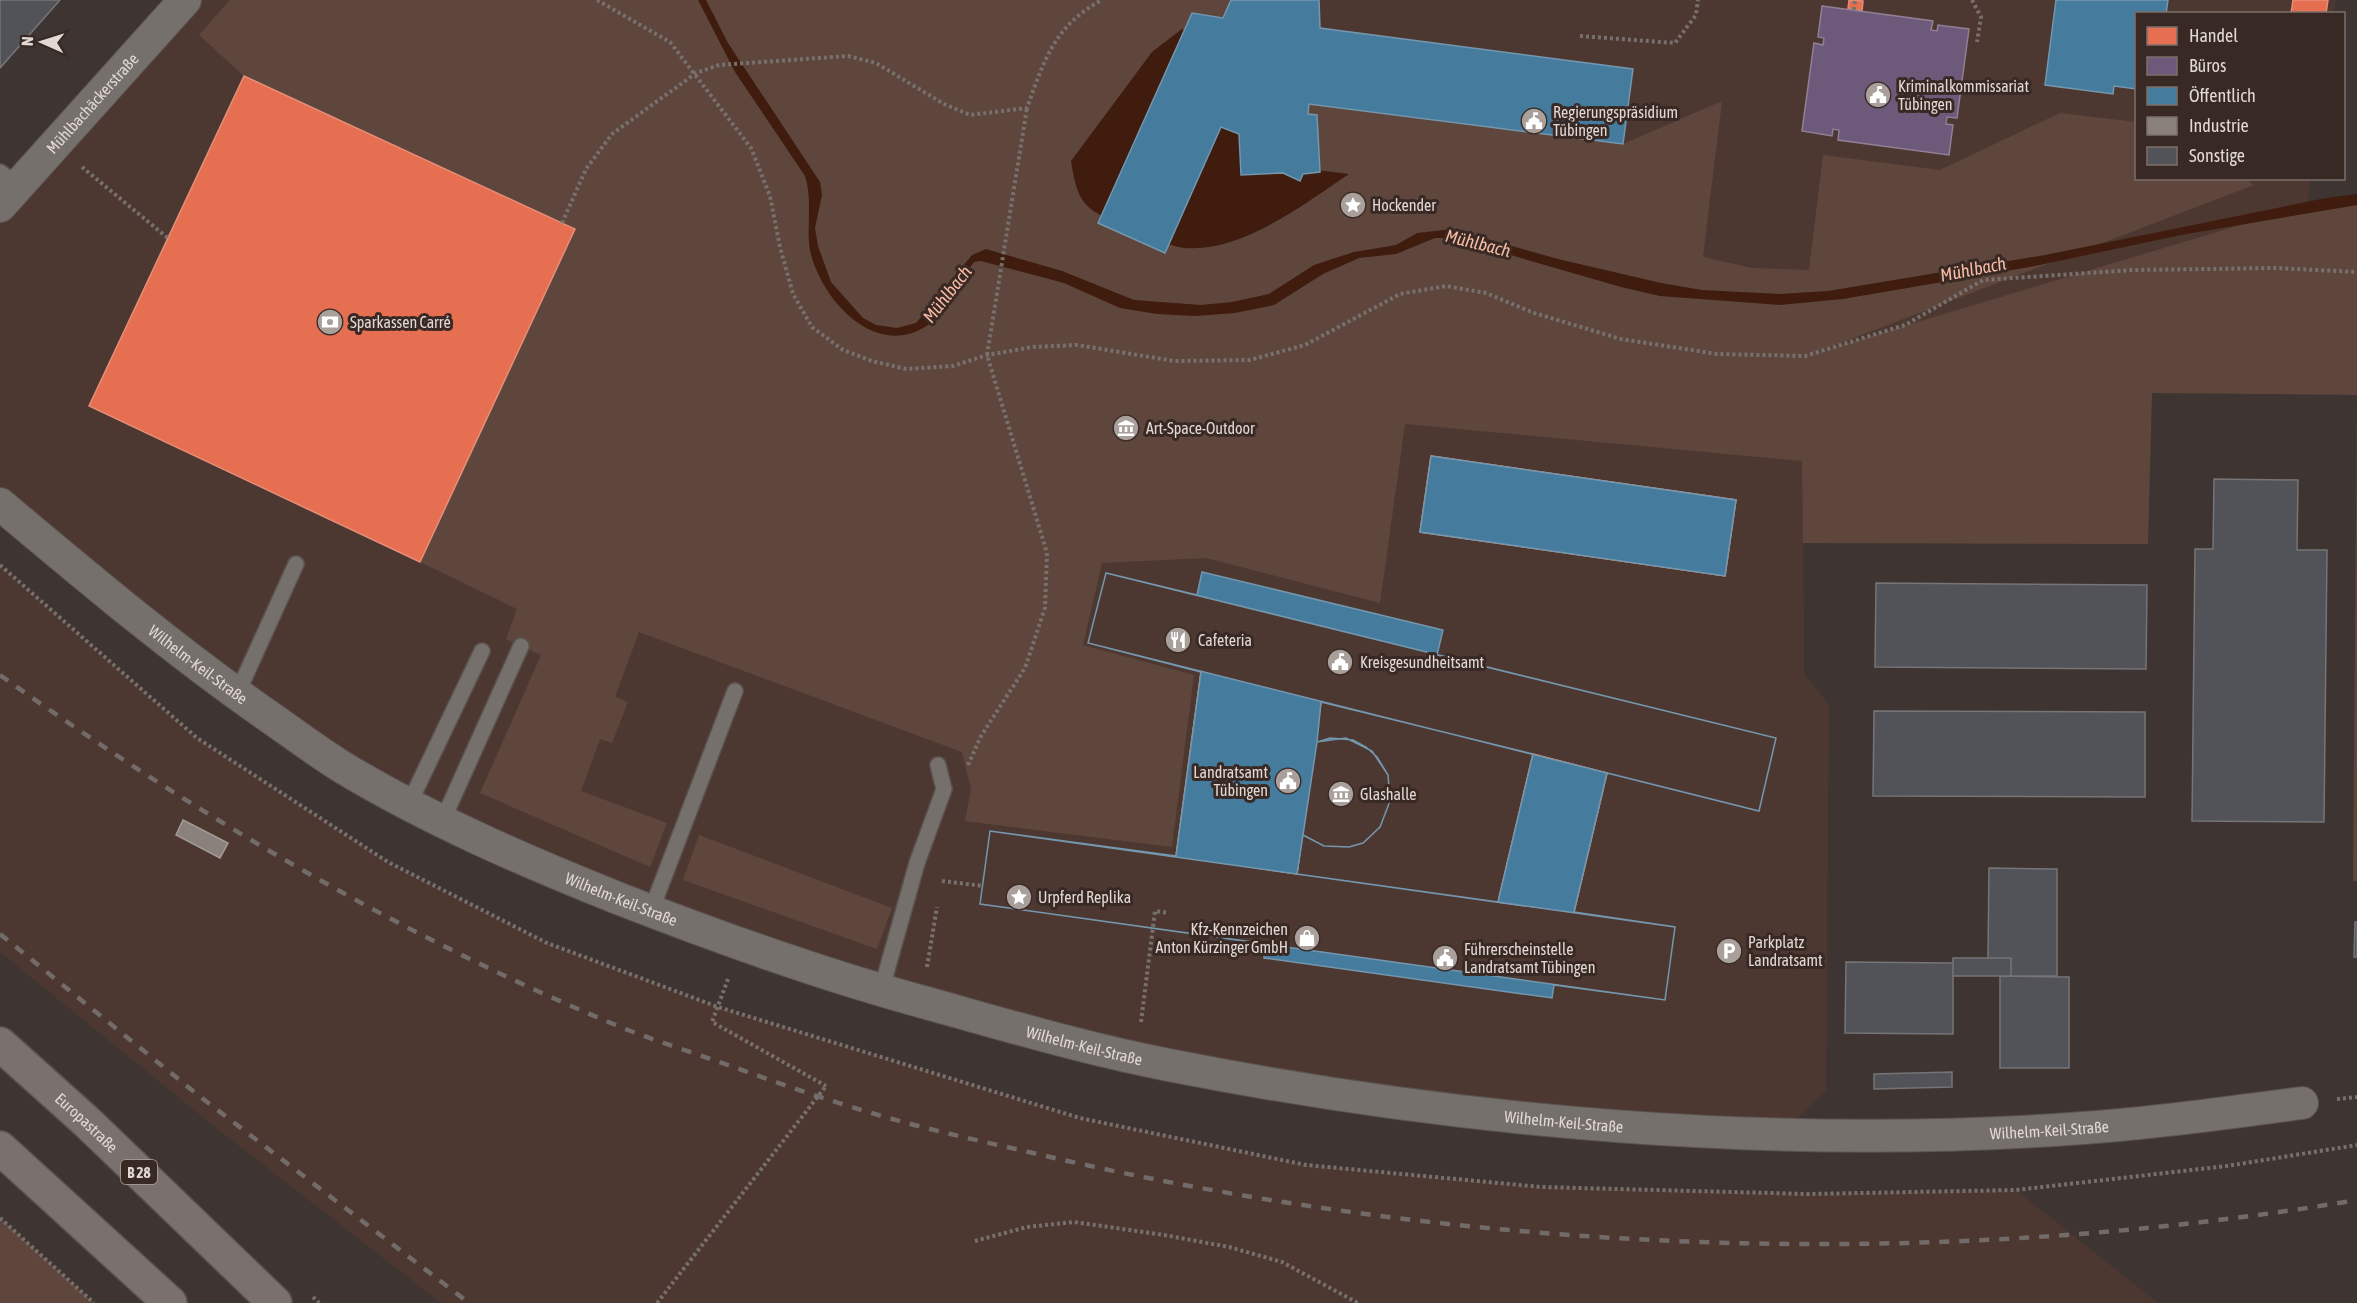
<svg xmlns="http://www.w3.org/2000/svg" width="2357" height="1303" viewBox="0 0 2357 1303" font-family="'Asap Condensed',sans-serif">
  <rect width="100%" height="100%" fill="#3e3532"/>
  <!-- built -->
  <path fill="#4d3831" d="M185,0H2336L2334,13L2136,14V178L2311,179L2307,205L1803,461L1804,673L1829,705L1826,1091L1780,1135L1397,1103L831,977L340,765L0,504V206Z
    M0,565L197,738L388,862L547,943L718,1007L1080,1118L1306,1165L1541,1187L1808,1194L2016,1190L2158,1303H441L225,1135L0,952Z"/>
  <!-- green -->
  <path fill="#5e463d" d="M230,0H1231L1223,18L1192,14L1098,223L1165,253L1221,127L1320,171L1317,115L1308,114L1309,104L1623,144L1722,101L1703,257L1752,268L1809,270L1823,155L1940,170L2060,113L2136,122V178L2246,179L2254,185L1817,352L2307,205H2357V881H2353L2357,395L2152,393L2148,544L1803,543L1802,461L1405,424L1380,603L1206,558L1102,563L1083,645L1194,675L1172,847L965,821L971,789L962,752L639,632L615,697L628,702L612,743L600,739L581,791L667,823L650,867L480,793L541,655L506,639L517,609L420,562L574,229L244,76L199,35Z
    M699,835L892,908L877,949L683,880Z
    M0,1218L94,1303H0Z"/>
  <!-- water -->
  <path fill="#3f1c0d" d="M698,0H706L728,43L820,182L822,195L815,228L818,246L831,282L863,318L876,325L897,328L916,323L972,255L986,249L1062,271L1134,300L1201,305L1232,302L1269,294L1314,265L1354,252L1396,245L1417,233L1452,229L1558,259L1661,283L1702,290L1780,294L1828,291L2045,255L2326,198L2357,194V205L2181,235L2035,266L1843,299L1780,305L1660,296L1621,287L1452,238H1435L1396,254L1359,258L1323,274L1274,305L1235,313L1195,316L1157,314L1120,308L1064,283L981,261L974,262C960,282 947,311 928,325C878,359 826,305 812,258C804,235 814,204 805,176L735,72Z
    M1182,29L1262,95L1317,170L1349,174C1304,204 1242,253 1184,248C1167,246 1145,234 1129,227C1087,211 1078,207 1071,161L1152,52Z"/>
  <!-- shops -->
  <path fill="#e76f51" stroke="#e68e78" stroke-width="1.5" d="M1849,0L1863,1L1862,11L1848,9Z
    M2293,0H2328L2326,14H2291Z
    M244,76L575,229L420,562L89,406Z
    M1431,456L1736,500L1725,576L1420,532Z
    M1201,672L1321,702L1297,874L1176,856Z
    M1533,754L1607,773L1574,912L1498,902Z"/>
  <!-- offices -->
  <path fill="#6d597a" stroke="#907f95" stroke-width="1.5" d="M1822,6L1933,21L1931,30L1937,31L1938,25L1969,29L1957,118L1947,117L1946,124L1953,125L1949,155L1838,140L1839,130L1833,129L1832,136L1802,131L1814,43L1823,45L1824,38L1818,37Z"/>
  <!-- public -->
  <path fill="#457b9d" stroke="#7497ae" stroke-width="1.5" fill-rule="evenodd" d="M1231,0H1319L1320,28L1633,69L1623,144L1309,104L1308,114L1317,115L1320,172L1303,174L1300,181L1283,173L1241,175L1239,134L1221,127L1165,253L1098,223L1192,13L1223,18Z
    M2056,0H2168L2166,14H2136V89L2114,86L2113,94L2045,85Z
    M1431,456L1736,500L1725,576L1420,532Z
    M1202,572L1443,630L1437,655L1776,738L1759,811L1607,773L1574,912L1675,927L1665,1000L1554,985L1552,998L1264,958L1266,944L980,904L990,831L1176,856L1201,672L1088,643L1106,573L1197,595ZM1321,702L1533,754L1498,902L1297,874L1303,835L1324,846L1349,847L1363,843L1380,827L1390,801L1388,775L1372,751L1346,738L1317,742Z
    M1106,573L1776,738L1759,811L1088,643Z
    M1330,738L1353,740L1366,747L1377,757L1388,775L1390,801L1380,827L1363,843L1349,847L1324,846L1303,835L1317,742Z
    M990,831L1675,927L1665,1000L980,904Z"/>
  <!-- industry -->
  <path fill="#8a817c" stroke="#a49b96" stroke-width="1.5" d="M183,820L228,843L220,858L176,835Z"/>
  <!-- building -->
  <path fill="#525358" stroke="#767476" stroke-width="1.5" d="M0,0H60L0,68Z
    M2214,479L2298,480L2297,550H2327L2324,822L2192,821L2195,549H2213Z
    M1876,583L2147,585L2146,669L1875,667Z
    M1874,711L2145,712V797L1873,796Z
    M1989,868L2057,869V976H2011V958H1988Z
    M2355,922H2357V957H2354Z
    M1953,958H2011V976H1953Z
    M1846,962L1953,963V1034L1845,1033Z
    M2000,976L2069,977V1068H2000Z
    M1952,1072V1087L1874,1089V1074Z"/>
  <g fill="none" stroke-linecap="round" stroke-linejoin="round">
    <!-- lane casing -->
    <g stroke="#5a5250" stroke-width="18">
      <path id="lane" d="M0,172L20,187
        M237,694L296,564
        M409,804L482,651
        M442,822L521,646
        M651,911L735,691
        M881,991L917,863L944,789L938,765"/>
    </g>
    <!-- street casing -->
    <g stroke="#5a5250" stroke-width="34">
      <g id="street">
        <path id="s1" d="M0,206L185,0"/>
        <path id="s2" d="M0,504C88,578 176,652 271,718C294,734 318,752 342,767C430,820 525,861 620,899C720,938 820,974 923,1002C1006,1025 1089,1050 1174,1066C1464,1123 1774,1149 2069,1129C2147,1124 2225,1113 2302,1103"/>
      </g>
    </g>
    <!-- primary casing -->
    <g stroke="#5a5250" stroke-width="36">
      <g id="primary">
        <path id="s3" d="M0,1044L87,1122L275,1303"/>
        <path d="M0,1148L170,1303"/>
      </g>
    </g>
    <!-- path -->
    <path stroke="#77706e" stroke-width="4" stroke-dasharray="3 3" stroke-linecap="butt" d="M597,0L670,42L751,148L770,196L780,247L793,294L812,327L843,350L872,361L906,369L953,366L987,355L1033,347L1077,345L1174,361L1250,360L1305,345L1400,294L1446,286L1486,293L1534,313L1621,339L1717,354L1805,356L1905,325L1983,280L2133,270L2276,268L2357,272
      M1972,0L1981,17L1977,42
      M1854,10L1855,0
      M1580,36L1675,43L1696,15L1698,0
      M82,167L169,239
      M562,223L586,169L612,134L696,73L719,65L848,56L876,63L944,104L970,115L1027,108C1044,60 1055,25 1102,0
      M0,565L197,738L388,862L547,943L718,1007L1080,1118L1306,1165L1541,1187L1808,1194L2016,1190L2227,1166L2357,1145
      M968,765L981,736L1025,668L1045,608L1047,553L987,355L1027,108
      M942,881L983,886
      M927,967L937,907
      M728,979L712,1022L826,1086
      M1141,1022L1155,911L1169,913
      M2337,1099L2357,1097
      M0,1218L94,1303
      M975,1241L1027,1227L1074,1222L1164,1235L1229,1247L1282,1262L1358,1303
      M313,1297L319,1303"/>
    <!-- lane -->
    <use href="#lane" stroke="#76706d" stroke-width="15"/>
    <!-- street -->
    <use href="#street" stroke="#76706d" stroke-width="32"/>
    <!-- primary -->
    <use href="#primary" stroke="#7a706d" stroke-width="33"/>
    <!-- rail -->
    <path stroke="#726b69" stroke-width="4.5" stroke-dasharray="10 10" stroke-linecap="butt" d="M0,675C196,815 405,939 628,1030C659,1042 691,1052 722,1063C765,1078 808,1094 852,1107C911,1126 972,1139 1033,1153C1462,1254 1922,1273 2357,1200
      M0,934L198,1095L469,1303"/>
    <!-- path-bridge -->
    <path stroke="#77706e" stroke-width="4" stroke-dasharray="3 3" stroke-linecap="butt" d="M657,1303L826,1086"/>
  </g>
  <!-- icons -->
  <defs>
    <g id="civic-disc" transform="scale(1.35)"><circle r="9.5" fill="#a99f9b" stroke="#382924"/><path d="M-.6-6.5H3V-4.5H.6V-3L4-1V1h2V6H-6V1h2V-1L-.6-3ZM-1.2 2.5V6h2.4V2.5Z" fill="#fff"/></g>
    <g id="sight-disc" transform="scale(1.35)"><circle r="9.5" fill="#a99f9b" stroke="#382924"/><path d="M0-6L1.8-2.2L6-1.7L2.9 1.2L3.7 5.4L0 3.3L-3.7 5.4L-2.9 1.2L-6-1.7L-1.8-2.2Z" fill="#fff"/></g>
    <g id="bank-disc" transform="scale(1.35)"><circle r="9.5" fill="#a99f9b" stroke="#382924"/><path d="M-6-4H6V4H-6ZM0-2.3a2.3 2.3 0 1 0 0 4.6a2.3 2.3 0 1 0 0-4.6Z" fill="#fff"/></g>
    <g id="museum-disc" transform="scale(1.35)"><circle r="9.5" fill="#a99f9b" stroke="#382924"/><path d="M0-6L6-3V-2H-6V-3ZM-5-1h2V3h-2ZM-1-1h2V3h-2ZM3-1h2V3H3ZM-6 4H6V6H-6Z" fill="#fff"/></g>
    <g id="restaurant-disc" transform="scale(1.35)"><circle r="9.5" fill="#a99f9b" stroke="#382924"/><path d="M-5-6h1v4h1v-4h1v4h1v-4h1v5L-1.5 .5V6h-2V.5L-5-1ZM5-6V6H3V1.5H1.5Q1.5-4 5-6Z" fill="#fff"/></g>
    <g id="shop-disc" transform="scale(1.35)"><circle r="9.5" fill="#a99f9b" stroke="#382924"/><path d="M-5-2.5h2.3a2.7 3.5 0 0 1 5.4 0H5L5.5 6h-11ZM-1.5-2.5h3a1.5 2.3 0 0 0-3 0Z" fill="#fff"/></g>
    <g id="parking-disc" transform="scale(1.35)"><circle r="9.5" fill="#a99f9b" stroke="#382924"/><path d="M-3.5-5.5H1a3.5 3.5 0 0 1 0 7H-1V5.5H-3.5ZM-1-3.4V-.6H.8a1.4 1.4 0 0 0 0-2.8Z" fill="#fff"/></g>
  </defs>
  <g fill-rule="evenodd">
    <use href="#civic-disc" x="1878" y="95"/>
    <use href="#civic-disc" x="1534" y="121"/>
    <use href="#sight-disc" x="1353" y="205"/>
    <use href="#bank-disc" x="330" y="322"/>
    <use href="#museum-disc" x="1126" y="428"/>
    <use href="#restaurant-disc" x="1178" y="640"/>
    <use href="#civic-disc" x="1340" y="662"/>
    <use href="#civic-disc" x="1288" y="781"/>
    <use href="#museum-disc" x="1341" y="794"/>
    <use href="#sight-disc" x="1019" y="897"/>
    <use href="#shop-disc" x="1307" y="938"/>
    <use href="#parking-disc" x="1729" y="951"/>
    <use href="#civic-disc" x="1445" y="958"/>
  </g>
  <g text-anchor="middle" dominant-baseline="central" stroke-width="6" stroke-linejoin="round" paint-order="stroke">
    <!-- shield labels -->
    <rect fill="#382924" stroke="#afa49f" stroke-width="1.5" x="121" y="1160" width="36" height="24" rx="4.5"/>
    <g font-size="15" font-weight="bold" fill="#e2d8d4">
      <text x="139" y="1172">B 28</text>
    </g>
    <!-- poi labels -->
    <g font-size="16" fill="#e2d8d4" stroke="#382924" text-anchor="start">
      <text x="1898" y="86">Kriminalkommissariat<tspan x="1898" dy="18">Tübingen</tspan></text>
      <text x="1553" y="112">Regierungspräsidium<tspan x="1553" dy="18">Tübingen</tspan></text>
      <text x="1372" y="205">Hockender</text>
      <text x="350" y="322">Sparkassen Carré</text>
      <text x="1146" y="428">Art-Space-Outdoor</text>
      <text x="1198" y="640">Cafeteria</text>
      <text x="1360" y="662">Kreisgesundheitsamt</text>
      <text x="1268" y="772" text-anchor="end">Landratsamt<tspan x="1268" dy="18">Tübingen</tspan></text>
      <text x="1360" y="794">Glashalle</text>
      <text x="1038" y="897">Urpferd Replika</text>
      <text x="1288" y="929" text-anchor="end">Kfz-Kennzeichen<tspan x="1288" dy="18">Anton Kürzinger GmbH</tspan></text>
      <text x="1748" y="942">Parkplatz<tspan x="1748" dy="18">Landratsamt</tspan></text>
      <text x="1464" y="949">Führerscheinstelle<tspan x="1464" dy="18">Landratsamt Tübingen</tspan></text>
    </g>
    <!-- street labels -->
    <g font-size="16" fill="#e2d8d4" stroke="#382924">
      <text stroke="none"><textPath href="#s1" startOffset="138">Mühlbachäckerstraße</textPath></text>
      <text stroke="none"><textPath href="#s2" startOffset="255">Wilhelm-Keil-Straße</textPath></text>
      <text stroke="none"><textPath href="#s2" startOffset="741">Wilhelm-Keil-Straße</textPath></text>
      <text stroke="none"><textPath href="#s2" startOffset="1227">Wilhelm-Keil-Straße</textPath></text>
      <text stroke="none"><textPath href="#s2" startOffset="1713">Wilhelm-Keil-Straße</textPath></text>
      <text stroke="none"><textPath href="#s3" startOffset="117">Europastraße</textPath></text>
      <text stroke="none"><textPath href="#s2" startOffset="2199">Wilhelm-Keil-Straße</textPath></text>
    </g>
    <!-- water labels -->
    <g font-size="18" font-style="italic" fill="#f8bca5" stroke="#382924">
      <text transform="translate(1478 243) rotate(14)">Mühlbach</text>
      <text transform="translate(1973 269) rotate(-11)">Mühlbach</text>
      <text transform="translate(947 294) rotate(-52)">Mühlbach</text>
    </g>
  </g>
  <!-- legend -->
  <rect x="2135" y="12" width="210" height="168" fill="#382924" stroke="#7c6f6a" stroke-width="1.5"/>
  <rect x="2147" y="27" width="30" height="18" fill="#e76f51" stroke="#7c6f6a" stroke-width="1.5"/>
  <text x="2189" y="42" font-size="18" fill="#e2d8d4">Handel</text>
  <rect x="2147" y="57" width="30" height="18" fill="#6d597a" stroke="#7c6f6a" stroke-width="1.5"/>
  <text x="2189" y="72" font-size="18" fill="#e2d8d4">Büros</text>
  <rect x="2147" y="87" width="30" height="18" fill="#457b9d" stroke="#7c6f6a" stroke-width="1.5"/>
  <text x="2189" y="102" font-size="18" fill="#e2d8d4">Öffentlich</text>
  <rect x="2147" y="117" width="30" height="18" fill="#8a817c" stroke="#7c6f6a" stroke-width="1.5"/>
  <text x="2189" y="132" font-size="18" fill="#e2d8d4">Industrie</text>
  <rect x="2147" y="147" width="30" height="18" fill="#525358" stroke="#7c6f6a" stroke-width="1.5"/>
  <text x="2189" y="162" font-size="18" fill="#e2d8d4">Sonstige</text>
  <!-- north arrow -->
  <g transform="translate(42 42) rotate(273)" stroke="#382924" stroke-width="4.5" paint-order="stroke">
  <path d="M0-4.5L10 22L0 15L-10 22Z" fill="#e2d8d4"/>
  <text y="-9" font-size="16" font-weight="bold" text-anchor="middle" fill="#e2d8d4">N</text>
  </g>
</svg>
